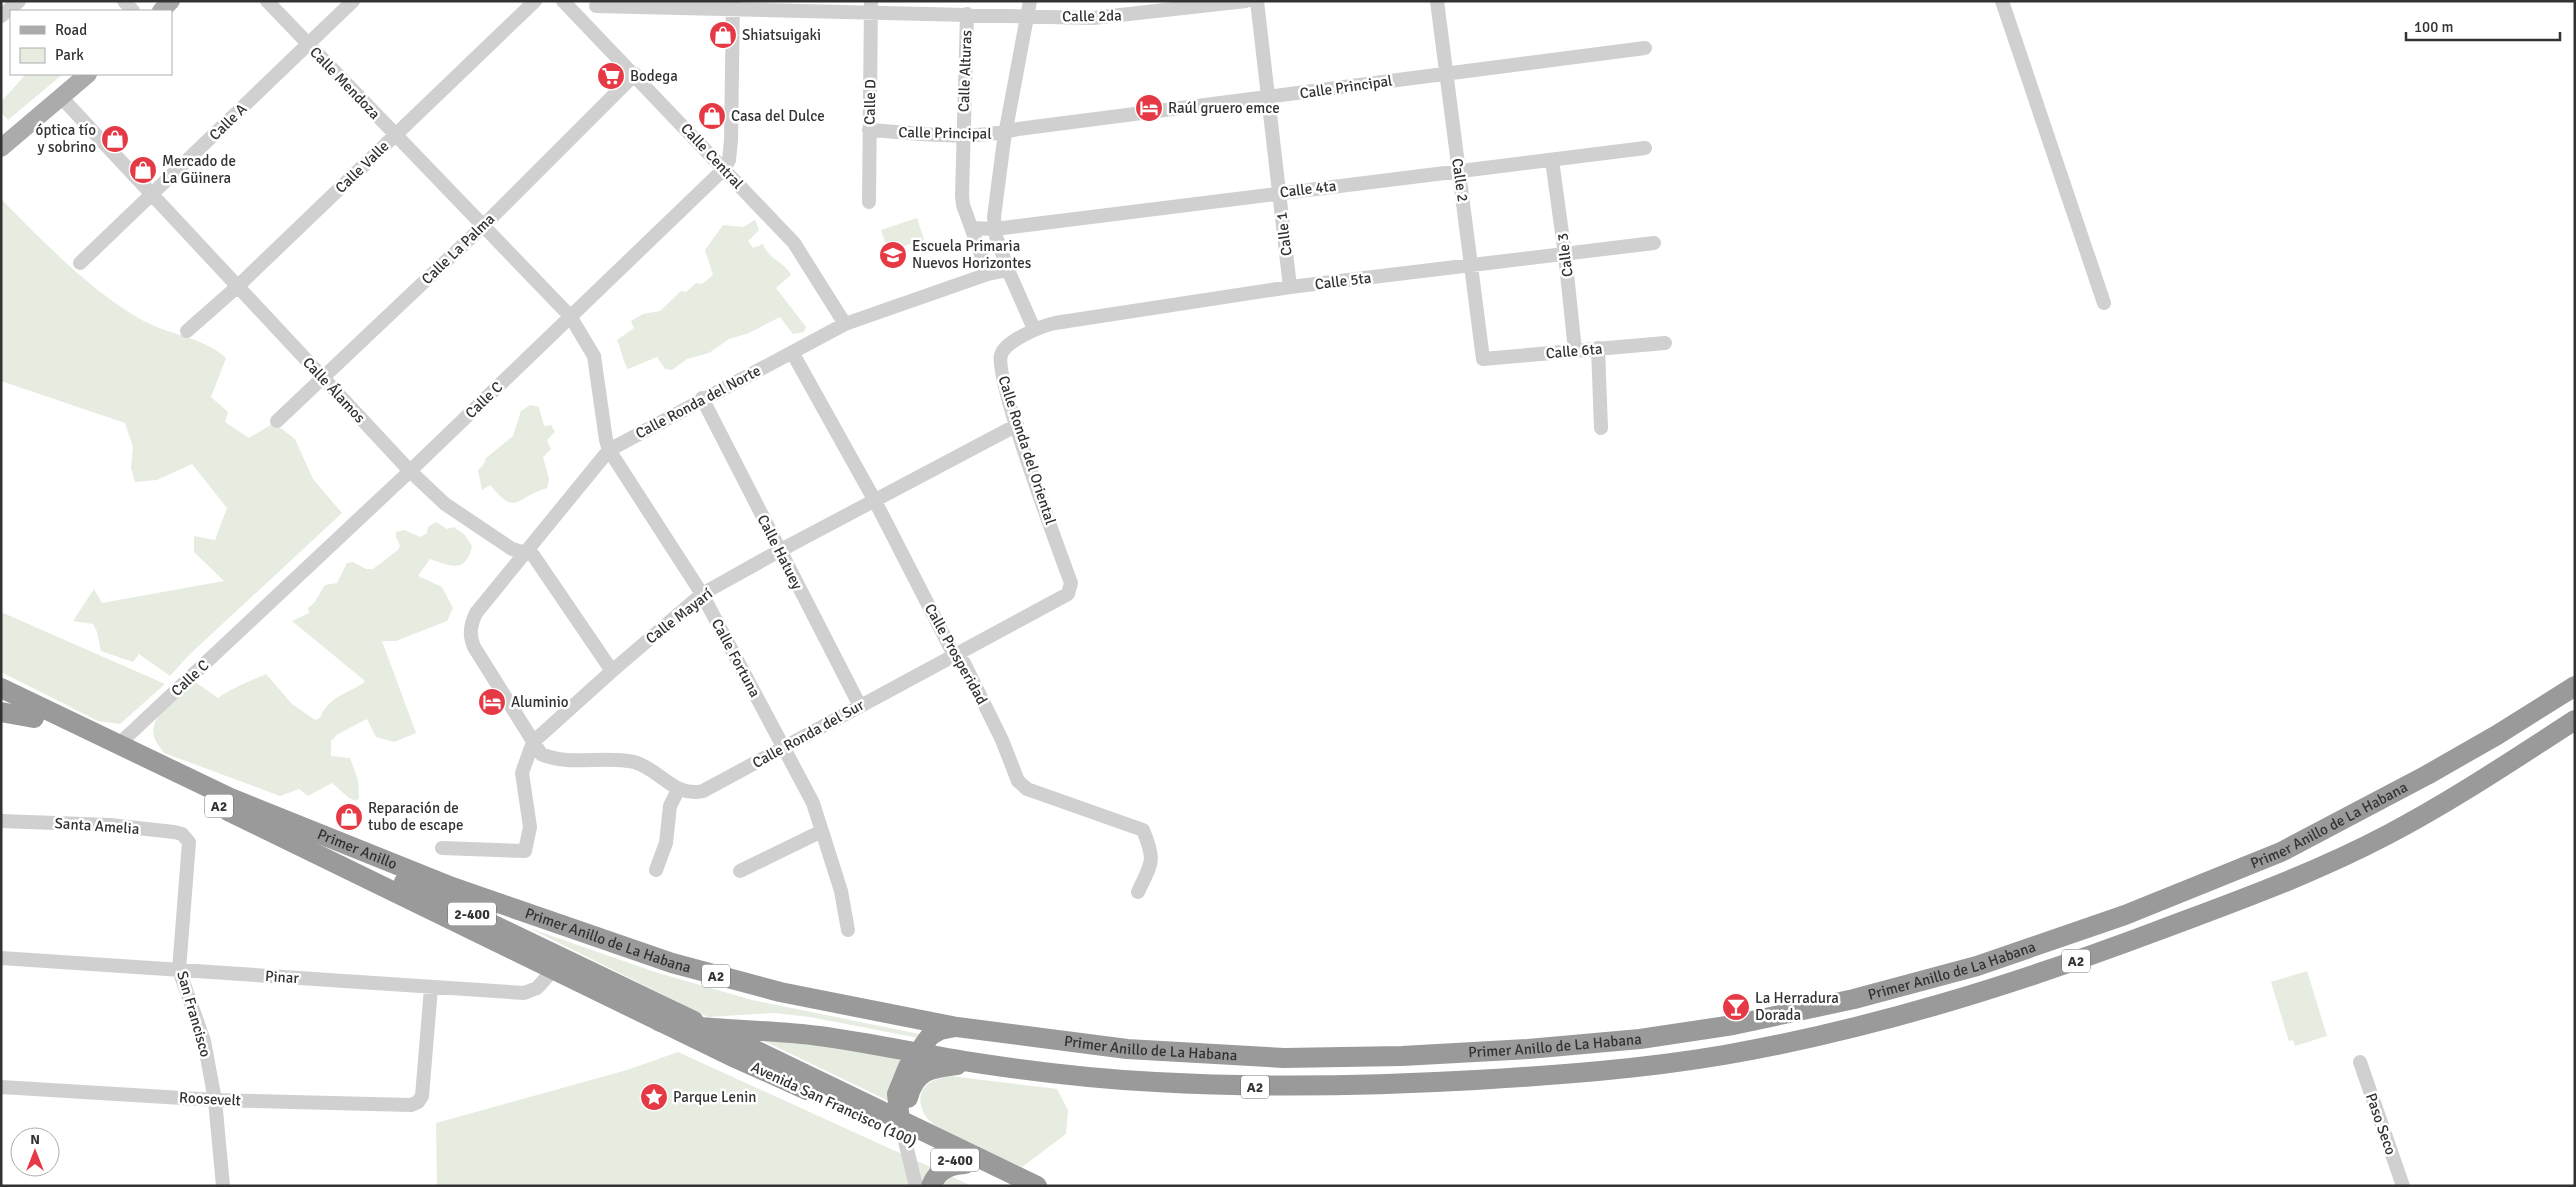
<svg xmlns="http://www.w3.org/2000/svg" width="2576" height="1187" viewBox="0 0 2576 1187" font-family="Signika,sans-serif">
  <rect width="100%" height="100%" fill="#fff"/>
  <!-- green -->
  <path fill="#e6ecdf" d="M26,74H63L8,120L1,112V102Z
    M1,199C45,243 86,287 140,319C167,335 202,336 226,358L211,397L228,412L225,422L249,438L274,423L295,439L313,479L342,513L189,655L170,676L139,654L133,662L101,651L97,632L93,624L73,621L94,589L102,603L224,581L194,552V536L215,540L227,508L192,464L157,480L135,482L131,468L133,447L125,423L1,381Z
    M917,218L924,240L888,251L881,230Z
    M755,220L759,230L748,241L753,248L763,244C769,260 784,261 791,275L776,288L806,327L804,332L793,334L780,317L749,333L729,339L709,353L687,359L672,370L665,369L657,357L628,369C622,360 622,350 617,340L634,328L631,321L643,314L660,311L681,291L686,292L696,283L702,284L713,275L705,250L723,225L743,227Z
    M530,405L539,407L544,426L551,425L555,432L547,440L551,449L543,457L549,479L547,488C514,498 517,517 490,485L482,490L478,470L484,464L486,458L513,436L521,411Z
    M436,522L447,529L454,527L465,535L472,546C466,574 450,566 430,559L418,576L442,587L453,608L447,621L396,641H382L416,733L394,742L376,737L367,719L338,734L331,741V756L350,758L358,780L359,798L356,801L349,798L332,783L308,796L299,789L280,796L164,753C161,748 155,742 154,736C148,716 181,692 194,681L218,698C234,687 248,682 266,674L292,704L315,720L320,718C328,698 345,694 362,684L365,681L292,621L309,613L308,608L314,603L325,585L337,583L347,563L353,562L366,569H373L398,550L400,546L396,537V532L404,530L421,537L427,533L428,527Z
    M1,612L165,684L120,724L98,721L1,672Z
    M529,928L655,972L752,1000L924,1035V1039L810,1017L774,1013L708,1017Z
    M2307,971L2327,1036L2295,1046L2293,1040L2289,1041L2271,982Z
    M762,1040L809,1042L906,1060L893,1103Z
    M678,1052L972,1186H437L436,1123L627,1070Z
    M950,1076L1057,1089L1068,1110L1066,1134L1022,1167C999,1157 940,1135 926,1117C922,1111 919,1102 921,1096C924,1081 937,1079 950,1076Z"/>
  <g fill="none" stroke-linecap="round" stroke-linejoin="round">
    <!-- minor -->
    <path stroke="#d0d0d0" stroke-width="14" d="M124,1L133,11
      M267,1L570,316L594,356L606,440L609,450L702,594L813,803L841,891L848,930
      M563,1L794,243L845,324
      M1030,1L1004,140L994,217L996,236L1008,270L1034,329
      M1257,1L1290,287
      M1437,1L1483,359L1665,343
      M2002,1L2104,303
      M596,6L1093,18L1246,1
      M967,14L962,195L963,205L988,274
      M1,16L19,1
      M61,97L410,471L445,504L512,549L533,555L612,671
      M869,130C919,133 970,141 1018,129L1645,48
      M1552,160L1565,255L1575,350
      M869,202L871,1
      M972,228L995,229L1645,148
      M80,263L353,1
      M1008,270L988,274L845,324L609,450L476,613C470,626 469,635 474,647L541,754C571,767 602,755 634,762C660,769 674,798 703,791L1068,594L1071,583C1059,550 994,378 1001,355C1005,341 1041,326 1055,323L1290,287L1654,243
      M187,331L238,286L535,1
      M1598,348L1601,428
      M792,352L875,501L954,655L964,663L1002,740L1018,781L1027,789L1143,830C1156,862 1152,862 1138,892
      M702,398L860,706
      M277,421L482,227L635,74
      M119,744L410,471L724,169L729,160L731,140L733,1
      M1,821L110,825L174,832L182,834L189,842L179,970L204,1041L215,1100L223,1186
      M442,848L525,851L530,827L522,773L533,742L612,671L702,594L779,551L1017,425
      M656,870L666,843L670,806L678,790
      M740,871L822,831
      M1,958L524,993L537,988L554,969
      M2360,1062L2403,1186
      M1,1087L215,1100L411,1105L418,1102L422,1096L431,988
      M900,1121L916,1186"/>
    <!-- major -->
    <path stroke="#ababab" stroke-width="18" d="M161,11L171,1
      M1,148L88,74"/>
    <!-- highway -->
    <g stroke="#9a9a9a" stroke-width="20">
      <path d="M1,688L245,805"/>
      <path d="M1,712L34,718"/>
      <path id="s1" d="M233,799L452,887L672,963L780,992L957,1027L1127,1049L1284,1058L1402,1056L1528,1049L1640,1039L1733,1025L1854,999L1977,966L2125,915L2281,852L2427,775L2497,735L2575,686"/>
      <path d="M228,811L731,1056L807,1090"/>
      <path d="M404,882L694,1021"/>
      <path d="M660,1022C713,1031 766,1029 819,1036C872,1043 924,1055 977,1063C1036,1072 1096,1079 1156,1082C1263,1088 1369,1086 1476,1080C1559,1075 1642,1069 1724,1055C1873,1029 2016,984 2157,931C2234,902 2313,874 2387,835C2452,801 2513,760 2575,720"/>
      <path d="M720,1033L1037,1186"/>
      <path d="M908,1098C915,1070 931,1068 957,1065"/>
      <path d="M900,1121L897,1094L908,1067L930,1036L940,1030L955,1027"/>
      <path d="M931,1186C938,1170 948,1165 965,1164"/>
    </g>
  </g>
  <!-- icons -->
  <defs>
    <g id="shop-disc" transform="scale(1.4375)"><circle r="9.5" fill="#e63946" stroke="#fff"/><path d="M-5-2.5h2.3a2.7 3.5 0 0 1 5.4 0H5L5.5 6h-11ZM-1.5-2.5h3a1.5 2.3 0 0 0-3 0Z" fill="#fff"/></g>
    <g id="supermarket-disc" transform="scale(1.4375)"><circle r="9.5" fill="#e63946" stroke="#fff"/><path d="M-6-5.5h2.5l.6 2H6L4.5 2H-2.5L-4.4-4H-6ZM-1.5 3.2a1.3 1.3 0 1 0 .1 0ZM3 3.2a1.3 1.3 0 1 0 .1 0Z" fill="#fff"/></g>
    <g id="hotel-disc" transform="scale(1.4375)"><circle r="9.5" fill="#e63946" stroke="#fff"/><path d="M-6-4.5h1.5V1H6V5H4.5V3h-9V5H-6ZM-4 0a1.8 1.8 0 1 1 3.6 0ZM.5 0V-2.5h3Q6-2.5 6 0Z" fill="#fff"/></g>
    <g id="school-disc" transform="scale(1.4375)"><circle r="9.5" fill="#e63946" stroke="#fff"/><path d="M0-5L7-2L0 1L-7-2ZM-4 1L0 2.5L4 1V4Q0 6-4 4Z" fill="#fff"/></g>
    <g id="bar-disc" transform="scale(1.4375)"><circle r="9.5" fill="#e63946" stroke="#fff"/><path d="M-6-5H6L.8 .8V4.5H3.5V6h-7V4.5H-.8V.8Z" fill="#fff"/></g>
    <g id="sight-disc" transform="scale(1.4375)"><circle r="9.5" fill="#e63946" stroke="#fff"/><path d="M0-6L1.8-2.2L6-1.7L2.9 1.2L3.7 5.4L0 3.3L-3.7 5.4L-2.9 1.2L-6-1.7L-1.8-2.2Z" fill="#fff"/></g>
  </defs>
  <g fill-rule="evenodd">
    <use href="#shop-disc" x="723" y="35"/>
    <use href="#supermarket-disc" x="611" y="76"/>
    <use href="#hotel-disc" x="1149" y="108"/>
    <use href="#shop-disc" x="712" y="116"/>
    <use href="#shop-disc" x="115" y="139"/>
    <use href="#shop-disc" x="143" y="170"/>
    <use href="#school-disc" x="893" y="255"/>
    <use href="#hotel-disc" x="492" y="702"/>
    <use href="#shop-disc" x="349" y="817"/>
    <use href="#bar-disc" x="1736" y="1007"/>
    <use href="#sight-disc" x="654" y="1097"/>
  </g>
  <g text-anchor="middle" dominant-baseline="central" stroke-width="5" stroke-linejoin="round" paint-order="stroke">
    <!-- shield labels -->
    <g fill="#fff" stroke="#707070" stroke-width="1">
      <rect x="205" y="794.5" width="28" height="23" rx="4"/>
      <rect x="448" y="902.5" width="48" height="23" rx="4"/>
      <rect x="2062" y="949.5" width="28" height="23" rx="4"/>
      <rect x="702" y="964.5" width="28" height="23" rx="4"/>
      <rect x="1241" y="1075.5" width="28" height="23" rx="4"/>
      <rect x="931" y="1148.5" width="48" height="23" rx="4"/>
    </g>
    <g font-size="14" font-weight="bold" fill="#333">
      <text x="219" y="806">A2</text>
      <text x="472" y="914">2-400</text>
      <text x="2076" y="961">A2</text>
      <text x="716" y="976">A2</text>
      <text x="1255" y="1087">A2</text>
      <text x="955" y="1160">2-400</text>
    </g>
    <!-- street labels -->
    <g font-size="15" fill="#333" stroke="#fff">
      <text transform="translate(1092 16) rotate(-1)">Calle 2da</text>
      <text transform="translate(965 71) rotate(-88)">Calle Alturas</text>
      <text transform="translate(345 83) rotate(46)">Calle Mendoza</text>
      <text transform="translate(1346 87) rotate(-8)">Calle Principal</text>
      <text transform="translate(870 102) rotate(-89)">Calle D</text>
      <text transform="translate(228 122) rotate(-44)">Calle A</text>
      <text transform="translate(945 133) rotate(1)">Calle Principal</text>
      <text transform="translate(712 156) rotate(47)">Calle Central</text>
      <text transform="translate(362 167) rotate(-44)">Calle Valle</text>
      <text transform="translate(1460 180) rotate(82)">Calle 2</text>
      <text transform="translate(1308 189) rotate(-7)">Calle 4ta</text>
      <text transform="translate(1284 234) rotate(-97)">Calle 1</text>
      <text transform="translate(458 249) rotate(-44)">Calle La Palma</text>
      <text transform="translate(1565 255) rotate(-97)">Calle 3</text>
      <text transform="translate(1343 281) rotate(-7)">Calle 5ta</text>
      <text transform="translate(1574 351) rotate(-5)">Calle 6ta</text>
      <text transform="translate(334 390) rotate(47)">Calle Álamos</text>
      <text transform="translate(484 400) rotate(-44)">Calle C</text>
      <text transform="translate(698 402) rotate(-28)">Calle Ronda del Norte</text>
      <text transform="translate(1027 450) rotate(72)">Calle Ronda del Oriental</text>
      <text transform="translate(780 552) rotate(63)">Calle Hatuey</text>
      <text transform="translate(679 616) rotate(-38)">Calle Mayarí</text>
      <text transform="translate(956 654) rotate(61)">Calle Prosperidad</text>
      <text transform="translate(736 658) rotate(62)">Calle Fortuna</text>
      <text transform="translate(190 678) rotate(-43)">Calle C</text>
      <text transform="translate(808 734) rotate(-29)">Calle Ronda del Sur</text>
      <text stroke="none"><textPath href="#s1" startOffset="2171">Primer Anillo de La Habana</textPath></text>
      <text transform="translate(97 826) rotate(4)">Santa Amelia</text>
      <text stroke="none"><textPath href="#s1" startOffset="134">Primer Anillo</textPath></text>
      <text stroke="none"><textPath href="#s1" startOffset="401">Primer Anillo de La Habana</textPath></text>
      <text stroke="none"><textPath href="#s1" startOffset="1766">Primer Anillo de La Habana</textPath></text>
      <text transform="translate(282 977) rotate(4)">Pinar</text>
      <text transform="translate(194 1014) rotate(74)">San Francisco</text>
      <text stroke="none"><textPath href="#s1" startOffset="1361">Primer Anillo de La Habana</textPath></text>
      <text stroke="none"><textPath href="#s1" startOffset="956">Primer Anillo de La Habana</textPath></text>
      <text transform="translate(210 1099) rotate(3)">Roosevelt</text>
      <text transform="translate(834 1104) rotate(25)">Avenida San Francisco (100)</text>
      <text transform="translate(2381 1124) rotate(71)">Paso Seco</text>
    </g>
    <!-- poi labels -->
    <g font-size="15" fill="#333" stroke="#fff" text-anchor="start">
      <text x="742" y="35">Shiatsuigaki</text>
      <text x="630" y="76">Bodega</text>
      <text x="1168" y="108">Raúl gruero emce</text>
      <text x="731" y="116">Casa del Dulce</text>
      <text x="96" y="130" text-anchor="end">óptica tío<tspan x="96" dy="17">y sobrino</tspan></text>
      <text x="162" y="161">Mercado de<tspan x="162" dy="17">La Güinera</tspan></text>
      <text x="912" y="246">Escuela Primaria<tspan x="912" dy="17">Nuevos Horizontes</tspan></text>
      <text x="511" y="702">Aluminio</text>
      <text x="368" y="808">Reparación de<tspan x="368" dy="17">tubo de escape</tspan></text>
      <text x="1755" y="998">La Herradura<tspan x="1755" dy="17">Dorada</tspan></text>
      <text x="673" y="1097">Parque Lenin</text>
    </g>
  </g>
  <!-- border -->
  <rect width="2576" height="1187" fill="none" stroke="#333333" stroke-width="5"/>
  <!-- legend -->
  <rect x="10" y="10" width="162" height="65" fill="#ffffff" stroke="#adadad"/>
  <rect x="20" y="26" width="25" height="8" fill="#ababab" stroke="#adadad"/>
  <text x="55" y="35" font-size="15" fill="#333333">Road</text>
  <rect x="20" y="48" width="25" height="15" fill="#e6ecdf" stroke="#adadad"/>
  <text x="55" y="60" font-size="15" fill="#333333">Park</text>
  <!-- north arrow -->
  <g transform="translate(35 1152)"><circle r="24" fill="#ffffff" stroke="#adadad"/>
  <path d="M0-4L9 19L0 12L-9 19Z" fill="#e63946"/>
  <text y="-8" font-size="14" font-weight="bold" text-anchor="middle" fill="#333333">N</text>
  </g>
  <!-- scale -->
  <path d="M2406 32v8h154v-8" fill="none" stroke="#333333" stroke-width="2.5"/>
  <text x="2414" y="32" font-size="15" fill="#333333" stroke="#ffffff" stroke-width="4" paint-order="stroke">100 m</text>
</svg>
